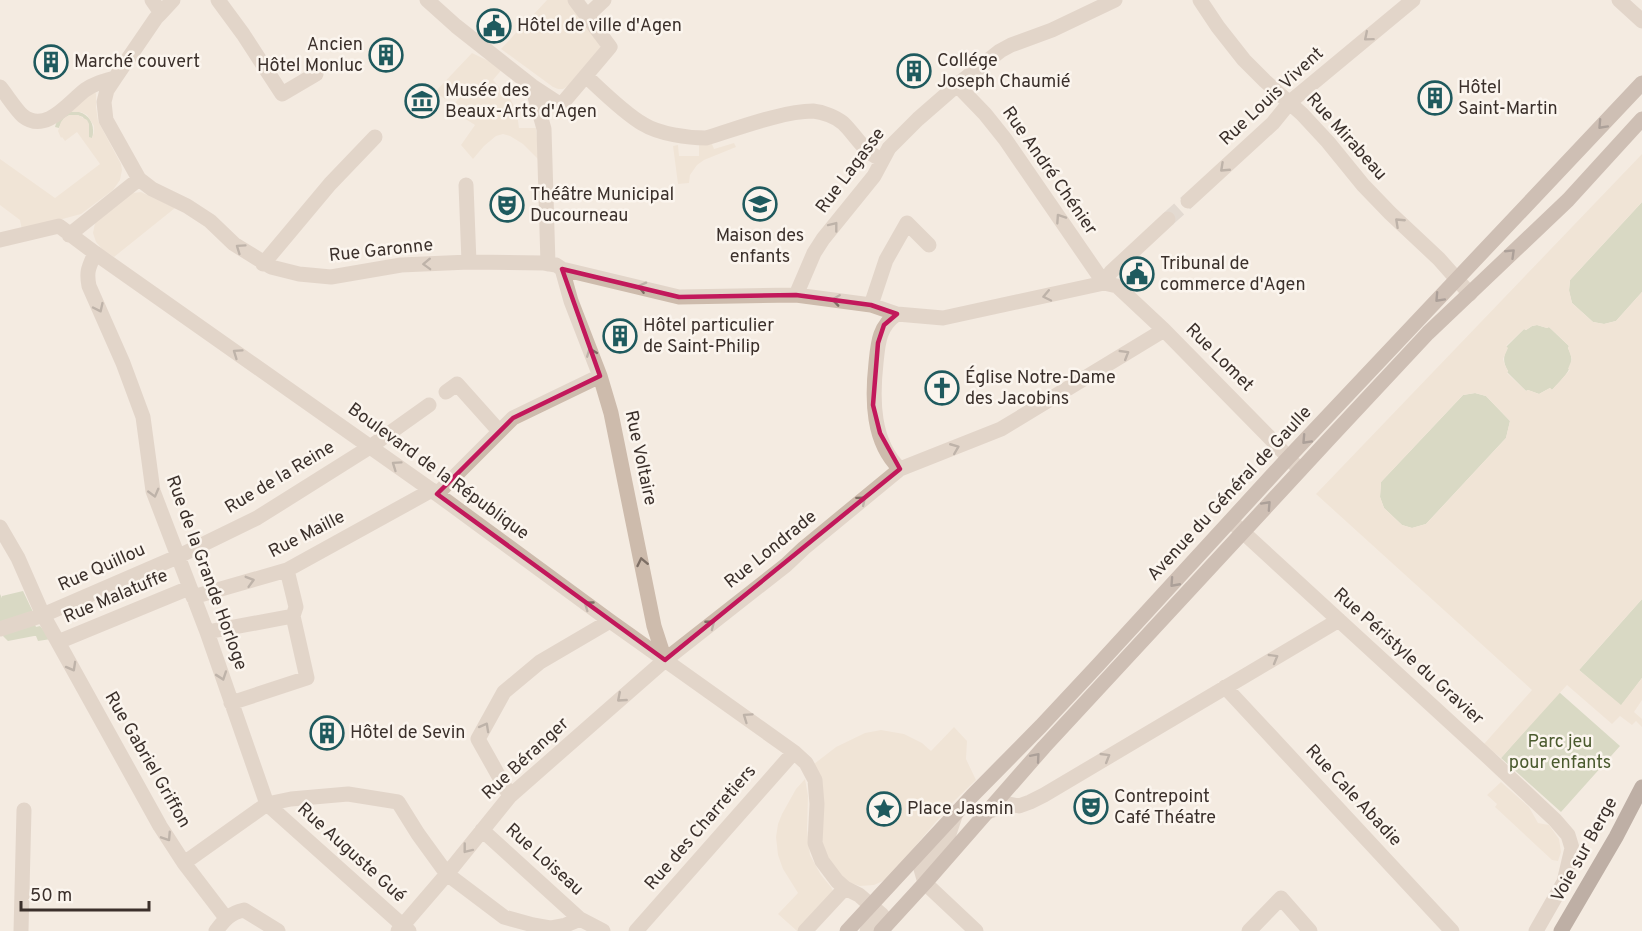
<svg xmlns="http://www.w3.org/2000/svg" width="1642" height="931" viewBox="0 0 1642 931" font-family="Overpass,sans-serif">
  <rect width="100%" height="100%" fill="#f4ebe1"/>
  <!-- green -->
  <path fill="#b8c4a0" d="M75,111C89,113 96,124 92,139L89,138L83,117C72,112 63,116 59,128L55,127C57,118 65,112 75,111Z
    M1642,202V292L1616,321L1604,324L1593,322L1572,303L1569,291L1570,280Z
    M1537,325L1547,328L1549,327L1569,346L1568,348C1578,366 1564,377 1552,390L1550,388L1539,394L1528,390L1526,391L1507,372L1508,371C1503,363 1503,357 1507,348L1506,347L1524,329L1526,330L1532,326Z
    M1475,393L1486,396L1510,421L1506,438L1426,524L1412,528L1402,525L1384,508L1380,497L1381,482L1463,395Z
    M23,591L33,612L0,625V594L2,598V596Z
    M1642,599V678L1621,706L1579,670Z
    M34,622L36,627L40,626L51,639L38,641L36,636H34L8,641L1,634Z
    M1559,692L1620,746L1561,812L1501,758Z"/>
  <!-- plaza -->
  <path fill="#ecdcc8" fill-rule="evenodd" d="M547,0H568L600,44V48L568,86L563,89H558L553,87L501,49L524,24L528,26L535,18L533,15Z
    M472,53L503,68L493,80L511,100L517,113L519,128H536L539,160L523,144L510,136L503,134L496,136L484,146L473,159L461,145L475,125L456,113L460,106L455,103L459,98L451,92L445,99L435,92Z
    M91,92H95L96,94V107L98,121L121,164L122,170L120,180L113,190L81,214L22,230L20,220L0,205V159L55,198L100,164L77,132L65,141L62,137L61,138L58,131L61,122L64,118L69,115H78L87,120L89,124V137L92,138L94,132V126L87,115L81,112H68Z
    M734,143L736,147L704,160L697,165L690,175L689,183L678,184L673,146L678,145L679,156H699V145L712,144L714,149Z
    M1642,154V202L1570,280L1569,290L1572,303L1593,322L1604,324L1616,321L1642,292V599L1579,670L1621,705L1642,678V700L1634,712L1642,719V727L1636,721L1632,725L1620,716L1612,724L1567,685L1501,758L1484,744L1532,690L1316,494ZM1537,325L1547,328L1549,327L1569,346L1568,348L1572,359L1568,369L1570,370L1552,390L1550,388L1539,394L1528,390L1526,391L1507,373L1508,371L1505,365L1503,359L1508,348L1506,346L1524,329L1526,330L1532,326ZM1475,393L1486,396L1510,421L1506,438L1426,524L1412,528L1402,525L1384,508L1380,497L1381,482L1463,395Z
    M141,192L175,208L114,257L102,249L96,242L93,233L95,223L127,197L133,193Z
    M954,727L967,741L966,759L976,780L951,804L890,876L883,881L874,885L860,886L848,882L831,865L822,844L821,814L823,787L814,764L836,747L865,733L881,730L904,734L922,743L931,751Z
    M805,779L808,796L807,829L810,855L821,875L831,887L833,891L800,931H797L778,914L798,893L783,869L778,855L776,837L778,824L782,814L796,789Z
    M1501,782L1529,807L1538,823L1549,825L1559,839L1561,852L1558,861L1552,860L1495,807L1497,804L1487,795Z"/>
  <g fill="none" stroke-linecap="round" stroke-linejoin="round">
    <!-- street-tunnel -->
    <path stroke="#cfc6bd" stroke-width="15" stroke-dasharray="15 8" stroke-linecap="butt" d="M1168,219L1188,201"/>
    <!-- street -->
    <path stroke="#cdbbac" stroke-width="15" d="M218,0L243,34L282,94L316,74
      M427,0L456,26L532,86L561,105L610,47L575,0
      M1200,0L1218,27L1244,60L1265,81L1302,114L1328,142L1363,185L1390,213L1439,259L1470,294
      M1619,0L1642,21
      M161,13L173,0
      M587,16L604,0
      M586,76C602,91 624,113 643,124C659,134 688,138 706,138C736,129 783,111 813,111C823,112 836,117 843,123C855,134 866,156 883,159
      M115,78L107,90L104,102L106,120L139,179L152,189L187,206L210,221L234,244L271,267L299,274L331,277L401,265L469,262L544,263L556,265L562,269L679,297L796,295L871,305L897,314L943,318L1104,283L1117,286L1164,330L1272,440L1300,470
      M957,85L985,114L1005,139L1104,283
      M532,86L544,129L548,264
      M0,87C6,94 16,110 23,116C46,134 68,103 85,90C95,83 104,81 115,78L156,18L161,13L152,0
      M466,185L469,262
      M1188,201L1273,123L1290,102L1413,0
      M69,235L139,179
      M0,240L59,226L95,253L437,494L610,621L794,752L806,763L815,780L817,804L815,843L822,861L837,881L845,888L859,895L882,915L867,931
      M95,253C89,267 86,271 89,286L123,363L143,417L153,491L207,632L267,804L409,931
      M263,264L330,184L375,137
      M562,269L571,301L600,376L611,413L654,626L665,660
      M1104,283L1111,272L1168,219
      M796,295L814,253L823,239L874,176L889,148L918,119L957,85L1000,51L1011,45L1052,30L1115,0
      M871,305L886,260L907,223L929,245
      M897,314C879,326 878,343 876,363C872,399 872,442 900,469
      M446,392L457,384L499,431
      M437,494L513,418L600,376
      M1233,523L1488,757L1555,820L1568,835L1572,848L1564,882L1536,931
      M0,527L18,558L43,615L160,826L184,863L226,918
      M193,597L287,570L432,490
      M0,629L43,615L177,557L257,518L370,447L429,405
      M207,632L293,616
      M58,642L189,588
      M1225,687L1452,931
      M231,703L307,678L293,616L296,607L287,570
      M510,796L478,739L504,692L540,662L610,621
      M956,813L949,834L921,869L925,883L976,931
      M985,813L1009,804L1019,806L1030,802L1044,795L1339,620
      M482,830L580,919L603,931
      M184,863L267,804L291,799L348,794L398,802L418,834L447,874L504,917L533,925L550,928L566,925L580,919
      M21,931L24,810
      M216,931C224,920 230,913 244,910L278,931
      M398,931L447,874L510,796L665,660L786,565L804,548L900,469L1001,429L1164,330
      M636,931L794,752
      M805,931L845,888
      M1249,931L1281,898L1310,931"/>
    <!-- secondary -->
    <path stroke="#a18a7d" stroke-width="15" d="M847,931L972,796L1041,726L1098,665L1288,458L1642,83
      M881,931L925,883L1044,747L1329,439L1428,333L1568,200L1642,119"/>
    <!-- primary -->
    <path stroke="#7d675c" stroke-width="15" d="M1561,931L1616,837L1642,787"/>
  </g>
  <!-- one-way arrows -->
  <defs><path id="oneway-chevron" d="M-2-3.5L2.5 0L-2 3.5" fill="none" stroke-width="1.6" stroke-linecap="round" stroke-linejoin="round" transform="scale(1.5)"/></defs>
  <g stroke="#7d6f65">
    <use href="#oneway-chevron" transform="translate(1368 37) rotate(140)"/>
    <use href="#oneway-chevron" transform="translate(1224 168) rotate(137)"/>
    <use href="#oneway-chevron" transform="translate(1060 218) rotate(-124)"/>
    <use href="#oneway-chevron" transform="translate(1399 222) rotate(-137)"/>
    <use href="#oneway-chevron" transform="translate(834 226) rotate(-52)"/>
    <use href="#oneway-chevron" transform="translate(240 248) rotate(-145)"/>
    <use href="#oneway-chevron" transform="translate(427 264) rotate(178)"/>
    <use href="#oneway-chevron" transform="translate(642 287) rotate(-166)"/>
    <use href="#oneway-chevron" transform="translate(1047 296) rotate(168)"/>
    <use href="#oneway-chevron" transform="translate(836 300) rotate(-172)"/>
    <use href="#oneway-chevron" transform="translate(99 308) rotate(65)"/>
    <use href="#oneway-chevron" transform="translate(591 352) rotate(-111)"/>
    <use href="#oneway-chevron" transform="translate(237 353) rotate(-145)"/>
    <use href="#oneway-chevron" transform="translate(1125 354) rotate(-31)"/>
    <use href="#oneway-chevron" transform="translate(955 448) rotate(-22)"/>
    <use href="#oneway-chevron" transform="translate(396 465) rotate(-145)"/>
    <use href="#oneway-chevron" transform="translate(154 493) rotate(75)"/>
    <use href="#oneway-chevron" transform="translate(862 500) rotate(-40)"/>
    <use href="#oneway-chevron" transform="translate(642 562) rotate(-102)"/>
    <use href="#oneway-chevron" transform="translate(250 581) rotate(-16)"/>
    <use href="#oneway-chevron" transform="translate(588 605) rotate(-144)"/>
    <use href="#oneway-chevron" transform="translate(711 624) rotate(-38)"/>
    <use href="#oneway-chevron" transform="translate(1274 658) rotate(-30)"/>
    <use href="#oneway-chevron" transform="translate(72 667) rotate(61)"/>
    <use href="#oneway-chevron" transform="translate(222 676) rotate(71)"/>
    <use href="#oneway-chevron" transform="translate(621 698) rotate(139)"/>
    <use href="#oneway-chevron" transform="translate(747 717) rotate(-145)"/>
    <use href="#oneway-chevron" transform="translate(485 727) rotate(-61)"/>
    <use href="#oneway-chevron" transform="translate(1106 757) rotate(-31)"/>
    <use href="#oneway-chevron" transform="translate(167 837) rotate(57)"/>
    <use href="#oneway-chevron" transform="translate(467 849) rotate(128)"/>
  </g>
  <g stroke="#544640">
    <use href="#oneway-chevron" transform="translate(1602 125) rotate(133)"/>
    <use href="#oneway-chevron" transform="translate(1511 253) rotate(-44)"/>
    <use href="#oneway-chevron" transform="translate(1439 298) rotate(133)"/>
    <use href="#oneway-chevron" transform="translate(1306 440) rotate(133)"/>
    <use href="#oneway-chevron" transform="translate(1267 505) rotate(-47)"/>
    <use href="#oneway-chevron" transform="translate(1174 583) rotate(132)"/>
    <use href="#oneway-chevron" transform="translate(1036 757) rotate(-49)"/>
  </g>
  <!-- marked area -->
  <path d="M0 0H1642V931H0ZM562,269L679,297L796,295L871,305L897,314L884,325L878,343L873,405L880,433L900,469L665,660L437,494L513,418L600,376Z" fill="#f4ebe1" fill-opacity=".55" fill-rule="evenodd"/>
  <path fill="none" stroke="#c2185b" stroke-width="4.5" stroke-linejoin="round" d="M562,269L679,297L796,295L871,305L897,314L884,325L878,343L873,405L880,433L900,469L665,660L437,494L513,418L600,376Z"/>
  <!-- icons -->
  <defs>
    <g id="civic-ring" transform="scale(1.725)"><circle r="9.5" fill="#fbf5ee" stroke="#1f5a5e" stroke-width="1.5"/><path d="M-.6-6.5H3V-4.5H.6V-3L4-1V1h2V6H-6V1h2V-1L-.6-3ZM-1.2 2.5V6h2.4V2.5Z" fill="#1f5a5e"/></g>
    <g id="building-ring" transform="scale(1.725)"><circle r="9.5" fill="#fbf5ee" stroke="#1f5a5e" stroke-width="1.5"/><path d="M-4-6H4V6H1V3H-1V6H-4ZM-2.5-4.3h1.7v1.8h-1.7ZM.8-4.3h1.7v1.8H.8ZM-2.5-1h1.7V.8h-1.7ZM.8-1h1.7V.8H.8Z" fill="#1f5a5e"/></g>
    <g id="museum-ring" transform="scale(1.725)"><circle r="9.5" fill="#fbf5ee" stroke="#1f5a5e" stroke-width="1.5"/><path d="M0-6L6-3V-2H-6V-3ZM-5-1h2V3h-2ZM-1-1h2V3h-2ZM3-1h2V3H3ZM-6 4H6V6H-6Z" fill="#1f5a5e"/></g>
    <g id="school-ring" transform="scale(1.725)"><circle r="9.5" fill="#fbf5ee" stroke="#1f5a5e" stroke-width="1.5"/><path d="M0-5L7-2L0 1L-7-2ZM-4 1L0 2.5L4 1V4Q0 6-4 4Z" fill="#1f5a5e"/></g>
    <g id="theatre-ring" transform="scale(1.725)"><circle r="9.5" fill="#fbf5ee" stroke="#1f5a5e" stroke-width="1.5"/><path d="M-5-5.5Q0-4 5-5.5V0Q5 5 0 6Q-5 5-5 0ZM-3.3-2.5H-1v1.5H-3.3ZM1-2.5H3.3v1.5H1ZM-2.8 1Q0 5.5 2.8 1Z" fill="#1f5a5e"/></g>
    <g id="church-ring" transform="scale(1.725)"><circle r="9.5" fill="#fbf5ee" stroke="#1f5a5e" stroke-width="1.5"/><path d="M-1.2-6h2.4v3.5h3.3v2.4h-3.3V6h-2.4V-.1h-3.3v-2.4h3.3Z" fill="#1f5a5e"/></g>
    <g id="sight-ring" transform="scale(1.725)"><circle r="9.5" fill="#fbf5ee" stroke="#1f5a5e" stroke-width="1.5"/><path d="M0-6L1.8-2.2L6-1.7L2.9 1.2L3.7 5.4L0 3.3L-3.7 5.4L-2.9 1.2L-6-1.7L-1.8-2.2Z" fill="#1f5a5e"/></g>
  </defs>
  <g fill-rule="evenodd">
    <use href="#civic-ring" x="494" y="26"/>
    <use href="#building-ring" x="386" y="55"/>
    <use href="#building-ring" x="51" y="62"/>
    <use href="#building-ring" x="914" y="71"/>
    <use href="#building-ring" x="1435" y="98"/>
    <use href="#museum-ring" x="422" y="101"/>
    <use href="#school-ring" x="760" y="204"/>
    <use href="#theatre-ring" x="507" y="205"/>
    <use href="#civic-ring" x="1137" y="274"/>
    <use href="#building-ring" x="620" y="336"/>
    <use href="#church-ring" x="942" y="388"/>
    <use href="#building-ring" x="327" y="733"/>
    <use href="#theatre-ring" x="1091" y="807"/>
    <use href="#sight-ring" x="884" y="809"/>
  </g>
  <g text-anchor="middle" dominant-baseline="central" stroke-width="5" stroke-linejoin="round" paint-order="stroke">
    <!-- poi labels -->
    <g font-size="18" fill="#3b302b" stroke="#fbf5ee" text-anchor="start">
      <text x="517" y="26">Hôtel de ville d'Agen</text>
      <text x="363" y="45" text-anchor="end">Ancien<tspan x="363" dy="21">Hôtel Monluc</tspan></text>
      <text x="937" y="61">Collége<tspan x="937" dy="21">Joseph Chaumié</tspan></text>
      <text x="74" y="62">Marché couvert</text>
      <text x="1458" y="88">Hôtel<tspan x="1458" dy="21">Saint-Martin</tspan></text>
      <text x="445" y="91">Musée des<tspan x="445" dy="21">Beaux-Arts d'Agen</tspan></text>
      <text x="530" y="195">Théâtre Municipal<tspan x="530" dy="21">Ducourneau</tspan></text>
      <text x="760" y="236" text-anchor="middle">Maison des<tspan x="760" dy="21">enfants</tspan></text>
      <text x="1160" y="264">Tribunal de<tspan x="1160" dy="21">commerce d'Agen</tspan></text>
      <text x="643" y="326">Hôtel particulier<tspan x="643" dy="21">de Saint-Philip</tspan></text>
      <text x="965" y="378">Église Notre-Dame<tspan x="965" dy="21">des Jacobins</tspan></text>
      <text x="350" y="733">Hôtel de Sevin</text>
      <text x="1114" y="797">Contrepoint<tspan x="1114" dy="21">Café Théatre</tspan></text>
      <text x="907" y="809">Place Jasmin</text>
    </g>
    <!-- street labels -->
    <g font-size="18" fill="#3b302b" stroke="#fbf5ee">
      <text transform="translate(1272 97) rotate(-43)">Rue Louis Vivent</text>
      <text transform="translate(1346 137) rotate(48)">Rue Mirabeau</text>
      <text transform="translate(851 171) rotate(-53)">Rue Lagasse</text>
      <text transform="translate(1049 171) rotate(55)">Rue André Chénier</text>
      <text transform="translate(381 251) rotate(-6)">Rue Garonne</text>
      <text transform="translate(1219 358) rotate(45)">Rue Lomet</text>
      <text transform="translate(640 458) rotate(78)">Rue Voltaire</text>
      <text transform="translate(438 472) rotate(36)">Boulevard de la République</text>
      <text transform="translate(280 478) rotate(-31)">Rue de la Reine</text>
      <text transform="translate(1230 494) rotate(-47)">Avenue du Général de Gaulle</text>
      <text transform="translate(307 535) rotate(-27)">Rue Maille</text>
      <text transform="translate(771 550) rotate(-39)">Rue Londrade</text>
      <text transform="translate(102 568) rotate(-24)">Rue Quillou</text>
      <text transform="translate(206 573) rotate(70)">Rue de la Grande Horloge</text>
      <text transform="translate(116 597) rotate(-23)">Rue Malatuffe</text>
      <text transform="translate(1408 657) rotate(42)">Rue Péristyle du Gravier</text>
      <text transform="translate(526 759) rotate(-43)">Rue Béranger</text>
      <text transform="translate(147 760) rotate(60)">Rue Gabriel Griffon</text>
      <text transform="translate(1353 796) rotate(47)">Rue Cale Abadie</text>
      <text transform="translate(701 828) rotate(-49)">Rue des Charretiers</text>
      <text transform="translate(1585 850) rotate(-61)">Voie sur Berge</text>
      <text transform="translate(351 853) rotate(42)">Rue Auguste Gué</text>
      <text transform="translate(544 860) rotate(42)">Rue Loiseau</text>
    </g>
    <!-- park labels -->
    <g font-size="18" fill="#4a5a2e" stroke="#fbf5ee">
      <text x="1560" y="742">Parc jeu<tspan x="1560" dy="21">pour enfants</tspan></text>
    </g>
  </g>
  <!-- scale -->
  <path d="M21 901v9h128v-9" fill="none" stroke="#3b302b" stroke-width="3"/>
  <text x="30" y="901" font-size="18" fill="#3b302b" stroke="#fbf5ee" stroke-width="4.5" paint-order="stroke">50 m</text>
</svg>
